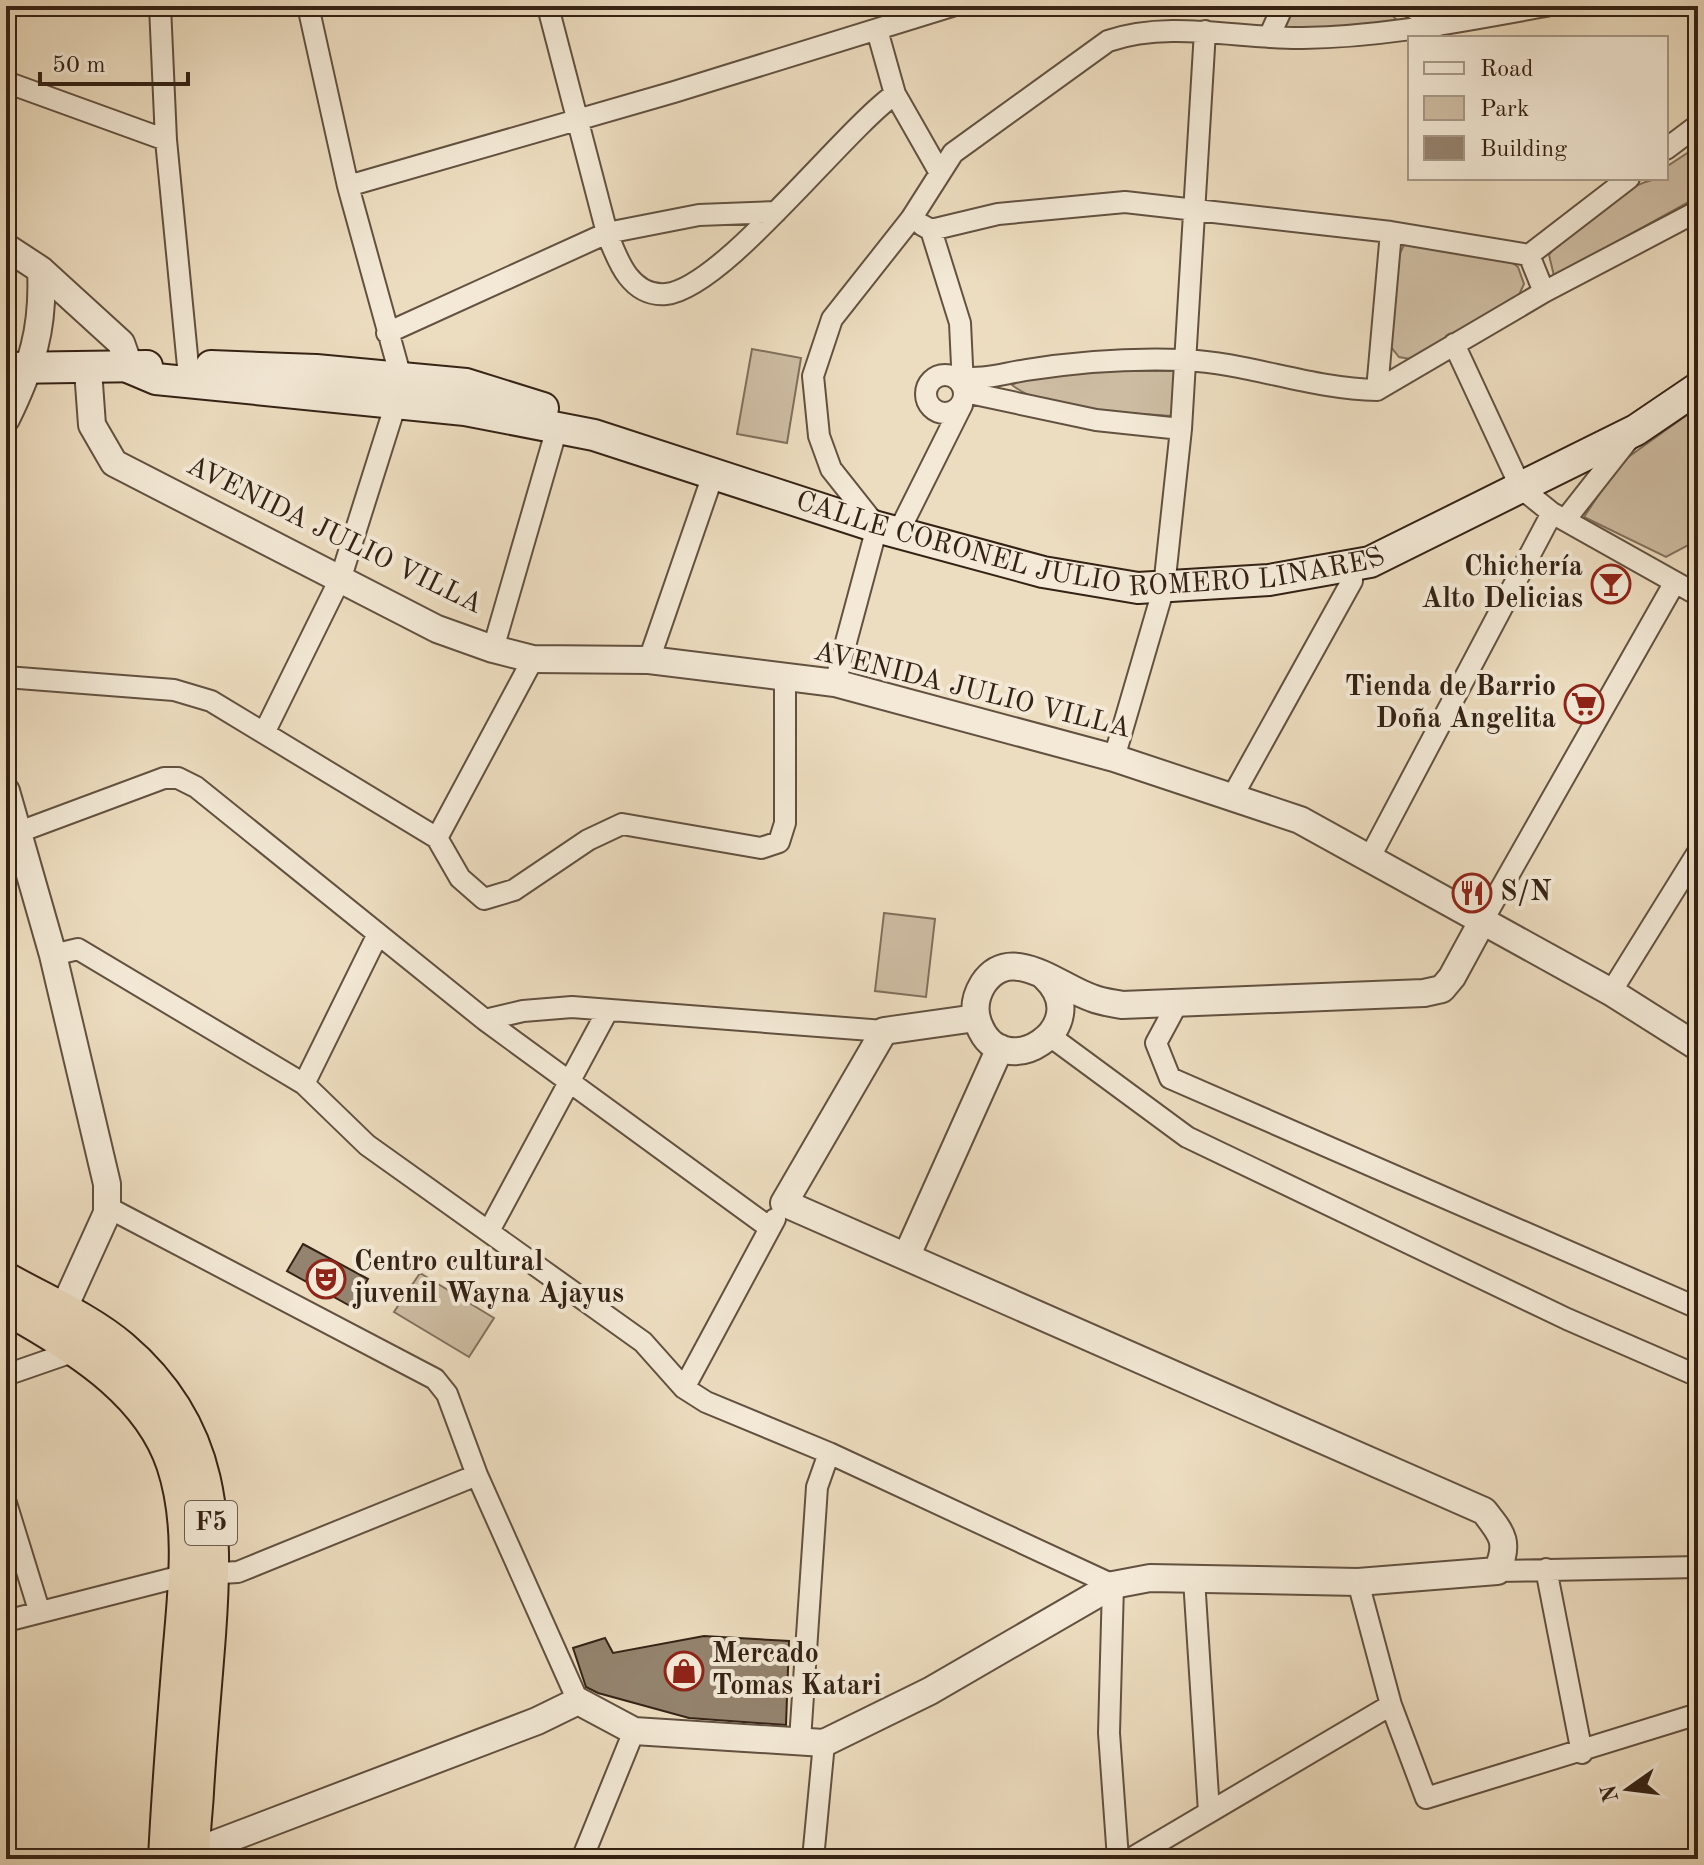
<svg xmlns="http://www.w3.org/2000/svg" width="1704" height="1865" viewBox="0 0 1704 1865" font-family="'Old Standard TT',serif">
  <rect width="100%" height="100%" fill="#edddc0"/>
  <filter id="stains"><feTurbulence type="fractalNoise" baseFrequency=".0025" numOctaves="4"/><feColorMatrix values="0 0 0 0 .2 0 0 0 0 .09 0 0 0 0 .02 0 0 0 .5 -.17"/></filter>
  <radialGradient id="worn" r=".72"><stop offset=".6" stop-color="#630" stop-opacity="0"/><stop offset="1" stop-color="#630" stop-opacity=".3"/></radialGradient>
  <!-- green -->
  <path fill="#cebda3" stroke="#81705c" stroke-width="2" d="M1291,6H1381L1403,25L1280,30Z
    M1698,146V197L1554,276L1549,255C1570,227 1631,178 1666,178V167Z
    M1416,242L1506,258L1518,267L1524,284L1518,297L1410,359L1399,357L1391,347L1399,255L1404,245Z
    M752,349L801,358L787,443L737,434Z
    M1100,371H1178L1173,416C1126,412 1049,414 1012,385L1029,376Z
    M1698,407V540L1666,557L1584,517L1620,463Z
    M884,913L935,919L926,997L875,991Z
    M420,1273L494,1318L469,1357L394,1312Z"/>
  <!-- building -->
  <path fill="#94836e" stroke="#342215" stroke-width="2" d="M303,1244L368,1279L352,1307L287,1271Z
    M704,1636L789,1641L786,1725L689,1718L598,1693L586,1687L573,1648L605,1638L613,1653Z"/>
  <g fill="none" stroke-linecap="round" stroke-linejoin="round">
    <!-- minor casing -->
    <g stroke="#625140" stroke-width="24">
      <path id="minor" d="M160,6L166,140L188,366
        M308,6L348,186L401,378
        M1410,6L1439,25
        M548,7L607,233C617,259 630,297 666,294C723,288 841,133 895,94
        M877,30L895,94L940,173
        M1269,37L1283,6
        M6,82L166,140
        M1666,149L1698,125
        M348,186L674,92L952,6
        M922,225L931,230L960,323L963,386
        M931,230L998,214L1125,202L1391,232L1529,255L1544,292
        M1529,255L1629,178
        M387,333L607,233L699,215L776,212
        M1454,344L1521,488L1552,513L1698,595
        M926 394a19 19 0 1 1 38 0a19 19 0 1 1-38 0Z
        M954,377C985,380 996,375 1026,370C1076,362 1132,358 1184,360C1249,363 1311,389 1377,390L1544,292L1698,211
        M1377,390L1391,232
        M965,392L1096,420L1181,429
        M1565,520L1631,436
        M898,533L962,405
        M493,649L557,428
        M649,660L714,472
        M6,677L174,690L211,701L437,838L460,878L484,899L514,890L588,840L622,824L761,848L779,842L785,823V677
        M835,683L877,527L831,469L819,436L813,376L832,319L911,219L953,153L1108,41C1171,20 1238,39 1303,38C1385,37 1466,20 1546,6
        M265,731L341,577L396,403
        M1114,758L1164,587L1181,429L1205,31
        M1231,799L1352,581V565
        M19,832L164,778H178L196,787L485,1020L770,1228
        M437,838L533,659
        M1370,857L1552,513
        M1483,920L1675,582
        M53,955L78,949L304,1084L367,1145L643,1342L684,1388L706,1402L829,1453L1113,1585L1109,1733L1118,1859
        M1611,992L1698,852
        M1177,1004L1156,1043L1170,1078L1698,1308
        M485,1020L523,1011L572,1007L884,1031
        M1050,1036L1187,1137L1567,1319L1698,1376
        M304,1084L378,934
        M107,1207L435,1379L447,1394L477,1475L578,1701
        M490,1229L608,1010
        M6,1375L78,1350
        M684,1388L775,1219
        M6,1503L39,1610
        M1546,1569L1582,1753
        M1497,1571L1698,1567
        M1194,1579L1209,1812
        M6,1621L186,1575L238,1572L477,1475
        M1391,1705L1426,1798L1698,1714
        M800,1740L817,1487L829,1453
        M582,1859L634,1731
        M813,1859L824,1743
        M1130,1859L1391,1705L1358,1582"/>
    </g>
    <!-- tertiary casing -->
    <g stroke="#625140" stroke-width="30">
      <path id="tertiary" d="M6,247L41,270L121,343L130,368
        M88,370L92,425L114,463L437,629L493,649L533,659L649,660L835,683L1114,758L1300,820L1611,992L1698,1047
        M6,419C32,366 44,329 41,270
        M6,791L53,955L107,1184V1213L62,1312
        M1045,977C1097,1026 1003,1087 979,1025C973,1011 975,997 983,984C1011,942 1060,988 1092,998C1102,1002 1112,1003 1122,1005L1424,993L1442,989L1452,977L1483,920
        M907,1255L1000,1048
        M178,1858L537,1721L578,1701L634,1731L824,1743L930,1691L1113,1585L1150,1578L1358,1582L1497,1571C1510,1542 1502,1534 1484,1511L784,1203L884,1031L976,1018"/>
    </g>
    <!-- secondary casing -->
    <g stroke="#342215" stroke-width="34">
      <g id="secondary">
        <path d="M211,366L316,370L466,384L543,408"/>
        <path d="M6,368L147,366"/>
        <path id="s1" d="M130,368L156,379L465,410L594,435L877,527L1043,572L1138,588L1269,580L1370,562L1636,430L1698,388"/>
      </g>
    </g>
    <!-- trunk casing -->
    <g stroke="#342215" stroke-width="38">
      <path id="trunk" d="M6,1280C43,1301 88,1320 121,1348C215,1428 216,1522 208,1635C204,1688 199,1740 196,1792C195,1814 191,1837 193,1859
        M24,1317C83,1351 151,1395 174,1464C196,1530 184,1602 179,1670C174,1733 169,1796 166,1859"/>
    </g>
    <!-- minor -->
    <use href="#minor" stroke="#f3e9d6" stroke-width="20"/>
    <!-- tertiary -->
    <use href="#tertiary" stroke="#f3e9d6" stroke-width="26"/>
    <!-- secondary -->
    <use href="#secondary" stroke="#f3e9d6" stroke-width="30"/>
    <!-- trunk -->
    <use href="#trunk" stroke="#edddc0" stroke-width="34"/>
  </g>
  <!-- icons -->
  <defs>
    <g id="bar-ring" transform="scale(2)"><circle r="9.5" fill="#f3e9d6" stroke="#8f2418" stroke-width="1.5"/><path d="M-6-5H6L.8 .8V4.5H3.5V6h-7V4.5H-.8V.8Z" fill="#8f2418"/></g>
    <g id="supermarket-ring" transform="scale(2)"><circle r="9.5" fill="#f3e9d6" stroke="#8f2418" stroke-width="1.5"/><path d="M-6-5.5h2.5l.6 2H6L4.5 2H-2.5L-4.4-4H-6ZM-1.5 3.2a1.3 1.3 0 1 0 .1 0ZM3 3.2a1.3 1.3 0 1 0 .1 0Z" fill="#8f2418"/></g>
    <g id="restaurant-ring" transform="scale(2)"><circle r="9.5" fill="#f3e9d6" stroke="#8f2418" stroke-width="1.5"/><path d="M-5-6h1v4h1v-4h1v4h1v-4h1v5L-1.5 .5V6h-2V.5L-5-1ZM5-6V6H3V1.5H1.5Q1.5-4 5-6Z" fill="#8f2418"/></g>
    <g id="theatre-ring" transform="scale(2)"><circle r="9.5" fill="#f3e9d6" stroke="#8f2418" stroke-width="1.5"/><path d="M-5-5.5Q0-4 5-5.5V0Q5 5 0 6Q-5 5-5 0ZM-3.3-2.5H-1v1.5H-3.3ZM1-2.5H3.3v1.5H1ZM-2.8 1Q0 5.5 2.8 1Z" fill="#8f2418"/></g>
    <g id="shop-ring" transform="scale(2)"><circle r="9.5" fill="#f3e9d6" stroke="#8f2418" stroke-width="1.5"/><path d="M-5-2.5h2.3a2.7 3.5 0 0 1 5.4 0H5L5.5 6h-11ZM-1.5-2.5h3a1.5 2.3 0 0 0-3 0Z" fill="#8f2418"/></g>
  </defs>
  <g fill-rule="evenodd">
    <use href="#bar-ring" x="1611" y="584"/>
    <use href="#supermarket-ring" x="1584" y="704"/>
    <use href="#restaurant-ring" x="1472" y="893"/>
    <use href="#theatre-ring" x="326" y="1279"/>
    <use href="#shop-ring" x="684" y="1671"/>
  </g>
  <g text-anchor="middle" dominant-baseline="central" stroke-width="8" stroke-linejoin="round" paint-order="stroke">
    <!-- shield labels -->
    <rect fill="#f3e9d6" stroke="#6d5e4f" stroke-width="2" x="185" y="1501" width="52" height="44" rx="6"/>
    <g font-size="26" font-weight="bold" fill="#342215">
      <text x="211" y="1523">F5</text>
    </g>
    <!-- street labels -->
    <g font-size="28" fill="#342215" stroke="#f3e9d6">
      <text stroke="none"><textPath href="#s1" startOffset="984">CALLE CORONEL JULIO ROMERO LINARES</textPath></text>
      <text transform="translate(334 536) rotate(26)">AVENIDA JULIO VILLA</text>
      <text transform="translate(972 691) rotate(14)">AVENIDA JULIO VILLA</text>
    </g>
    <!-- poi labels -->
    <g font-size="28" font-weight="bold" fill="#342215" stroke="#f3e9d6" text-anchor="start">
      <text x="1583" y="568" text-anchor="end">Chichería<tspan x="1583" dy="32">Alto Delicias</tspan></text>
      <text x="1556" y="688" text-anchor="end">Tienda de Barrio<tspan x="1556" dy="32">Doña Angelita</tspan></text>
      <text x="1500" y="893">S/N</text>
      <text x="354" y="1263">Centro cultural<tspan x="354" dy="32">juvenil Wayna Ajayus</tspan></text>
      <text x="712" y="1655">Mercado<tspan x="712" dy="32">Tomas Katari</tspan></text>
    </g>
  </g>
  <!-- margin -->
  <rect width="1704" height="1865" fill="none" stroke="#edddc0" stroke-width="32"/>
  <rect x="8" y="8" width="1688" height="1849" fill="none" stroke="#342215" stroke-width="4"/>
  <rect x="16" y="16" width="1672" height="1833" fill="none" stroke="#342215" stroke-width="2"/>
  <!-- legend -->
  <rect x="1408" y="36" width="260" height="144" fill="#f3e9d6" stroke="#a79989" stroke-width="2"/>
  <rect x="1424" y="62" width="40" height="12" fill="#f3e9d6" stroke="#a79989" stroke-width="2"/>
  <text x="1480" y="76" font-size="24" fill="#342215">Road</text>
  <rect x="1424" y="96" width="40" height="24" fill="#cebda3" stroke="#a79989" stroke-width="2"/>
  <text x="1480" y="116" font-size="24" fill="#342215">Park</text>
  <rect x="1424" y="136" width="40" height="24" fill="#94836e" stroke="#a79989" stroke-width="2"/>
  <text x="1480" y="156" font-size="24" fill="#342215">Building</text>
  <!-- north arrow -->
  <g transform="translate(1628 1789) rotate(256)" stroke="#f3e9d6" stroke-width="6" paint-order="stroke">
  <path d="M0-6L14 30L0 20L-14 30Z" fill="#342215"/>
  <text y="-12" font-size="22" font-weight="bold" text-anchor="middle" fill="#342215">N</text>
  </g>
  <!-- scale -->
  <path d="M40 72v12h148v-12" fill="none" stroke="#342215" stroke-width="4"/>
  <text x="52" y="72" font-size="24" fill="#342215" stroke="#f3e9d6" stroke-width="6" paint-order="stroke">50 m</text>
  <rect width="100%" height="100%" filter="url(#stains)"/>
  <rect width="100%" height="100%" fill="url(#worn)"/>
</svg>
